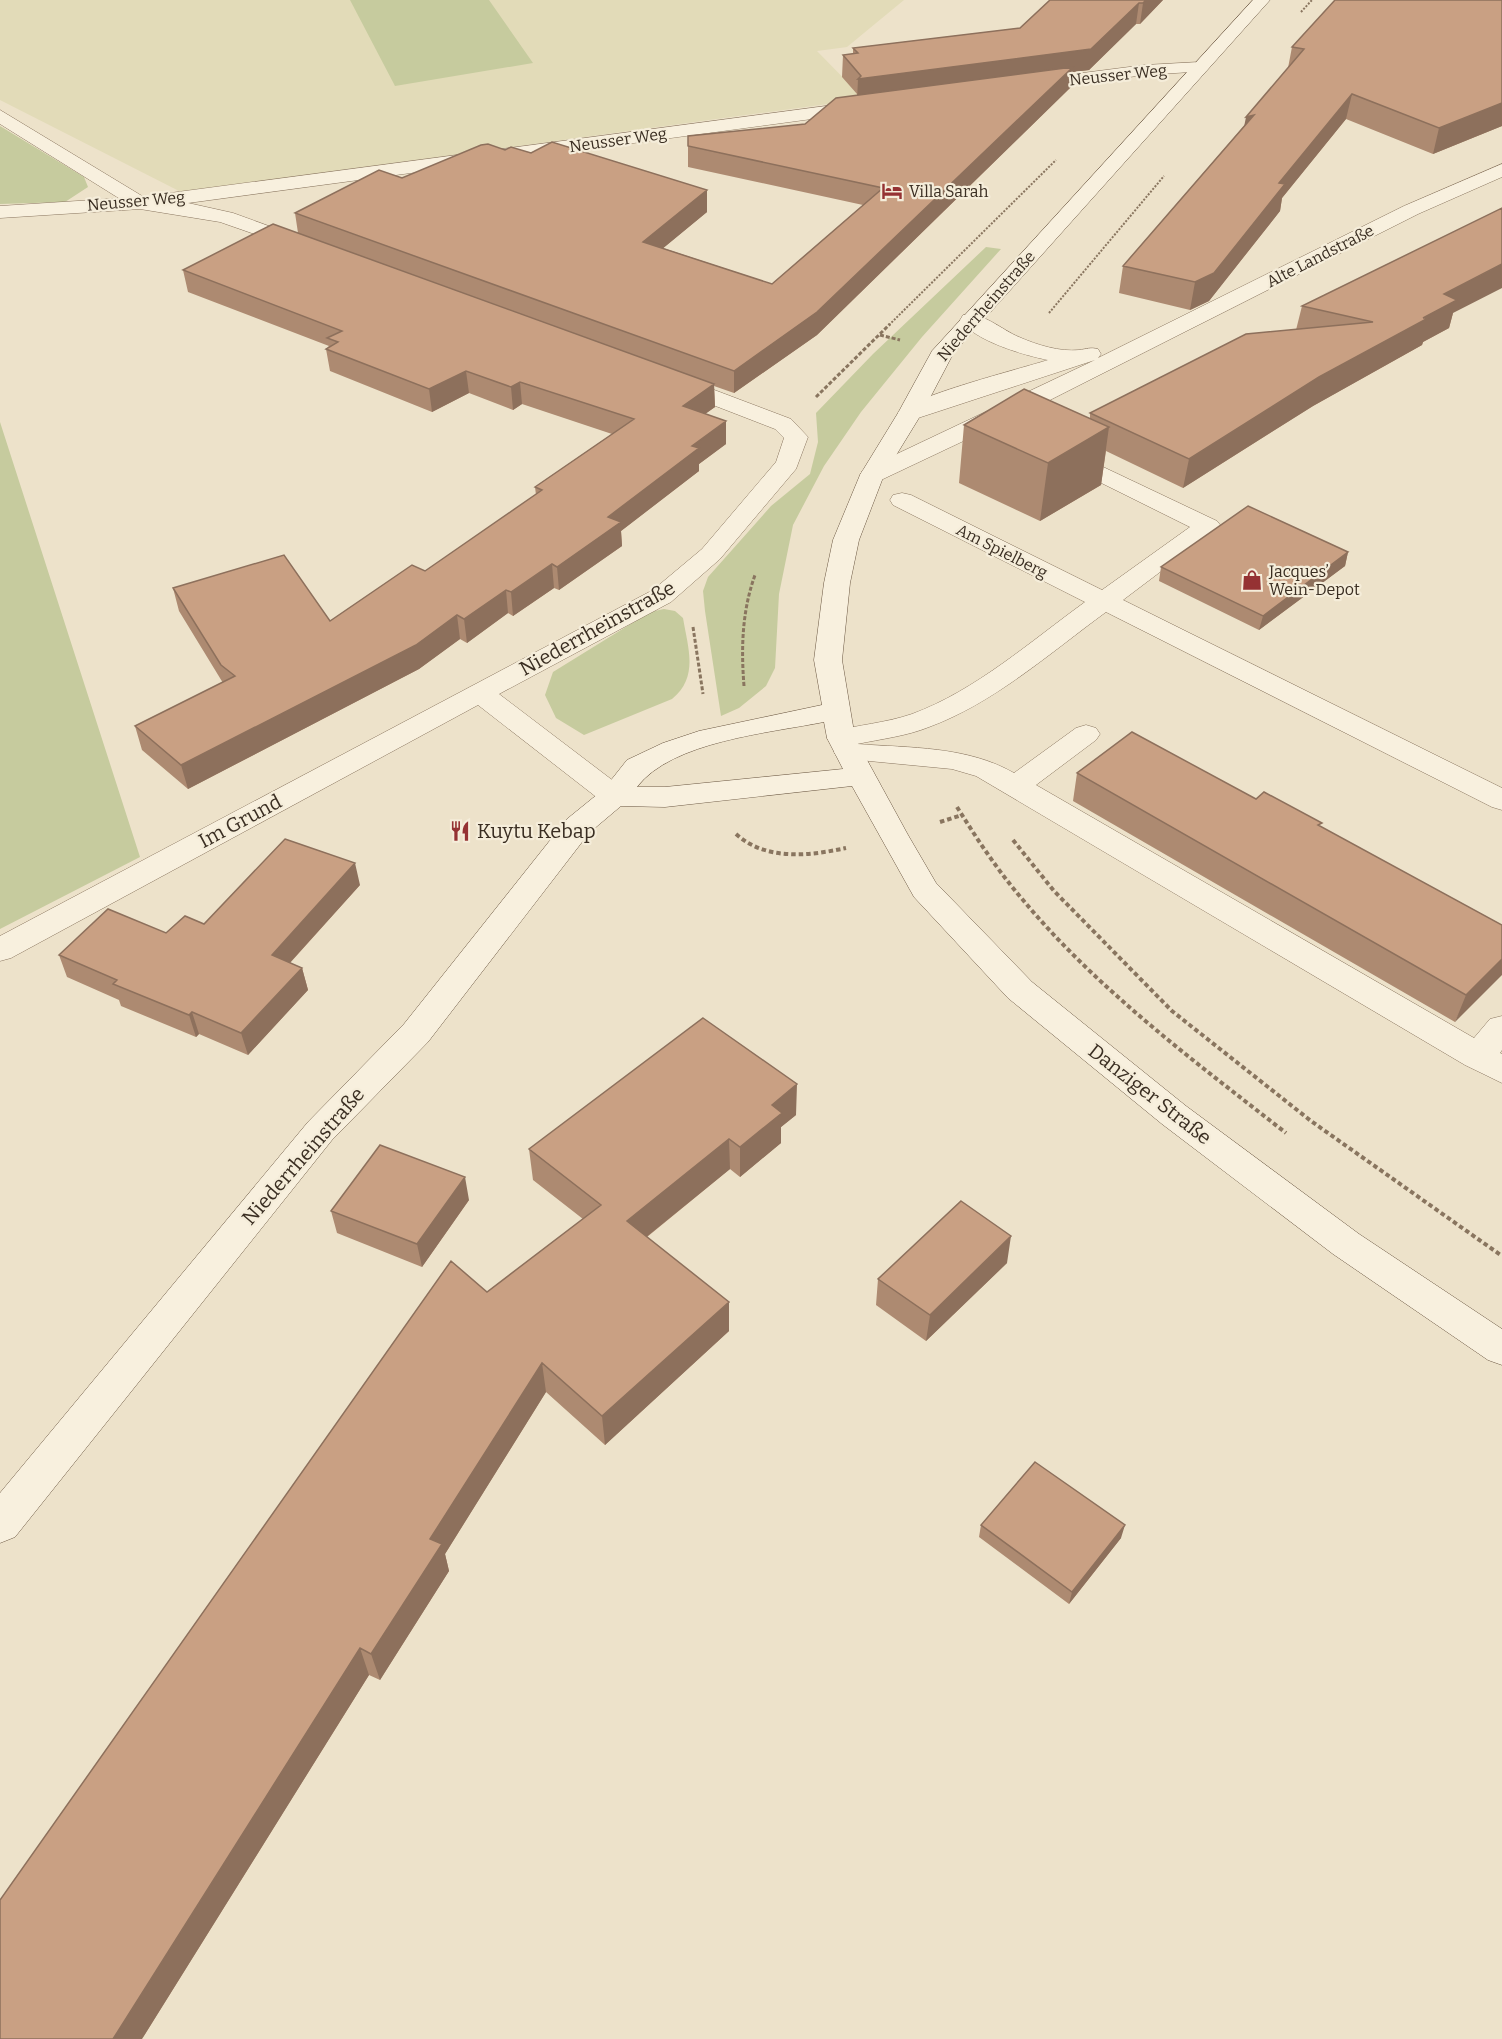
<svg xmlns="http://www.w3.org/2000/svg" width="1502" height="2039" viewBox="0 0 1502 2039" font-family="Bitter,serif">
  <rect width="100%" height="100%" fill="#ede2ca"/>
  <!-- farmland -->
  <path fill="#e2dbb8" d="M0,0H904L847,47L817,51L864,99L181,192L0,100Z"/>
  <!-- green -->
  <path fill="#c6cb9e" d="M350,0H489L533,63L395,86Z
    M0,126L84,177L88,187L65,202L0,204Z
    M986,247L1001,249L922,337L861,412L824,466L793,525L779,594L775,668L766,686L739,708L721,716L705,611L703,591L708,577L771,506L810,474L818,442L816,413L873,354Z
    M0,422L140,857L0,929Z
    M664,609L675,611L683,618C688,648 699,677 672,699L584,735L556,718L545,695L553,672L650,612Z"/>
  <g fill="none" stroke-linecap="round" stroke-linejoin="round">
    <!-- lane casing -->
    <g stroke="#89755f" stroke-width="1">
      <path id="lane" d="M0,110L147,199L150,203L147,207H133L0,124Z
        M1061,447L1217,521L1221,526L1123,600L1502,788V810L1492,807L1106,612C1050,653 994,703 929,727C907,736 881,739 857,744C910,748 967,746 1014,773L1076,728L1086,725L1096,728L1100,734L1096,740L1036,785L1474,1038L1490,1019L1502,1016V1050L1500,1053L1502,1054V1083L1465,1065L976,776L952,769L838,758L834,752L837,746L831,744L827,738L831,732C857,725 886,723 912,714C975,691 1031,641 1085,602L893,505L890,500L893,495L902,493L911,495L1102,590L1190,527L1053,459L1049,454L1053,449Z"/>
    </g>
    <!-- street casing -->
    <g stroke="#89755f" stroke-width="1">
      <path id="street" d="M1200,62L1206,63L1209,67L1206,71L1145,75L1028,90L1019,85L1028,80L1145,65Z
        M864,101L871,103L873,107L871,111L188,203L233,213L310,241L313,245L310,249L303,251L220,222L140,209L0,218V206L140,197Z
        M1502,164V177L1418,214L1048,401L881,480L872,482L863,480L860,475L863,470L1095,360L918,418H902L898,413C909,397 1023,368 1048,360C1023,355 975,341 960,320L963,315C982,311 1002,330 1019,337C1037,345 1060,352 1079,350C1087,349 1090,347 1098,349L1101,354L1098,358L1404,206Z
        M672,374L791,419L808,437L796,469L720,559L671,602L499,694L624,789L629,796L624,803L614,806L604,803L478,705L11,958L0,961V936L653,590L702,549L776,462L784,438L775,429L664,386L661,381L664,376Z"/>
    </g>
    <!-- secondary casing -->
    <g stroke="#6b5742" stroke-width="1">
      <path id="secondary" d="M1253,0H1270L953,354L922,413L884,475L859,540L850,583L842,660L855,738L908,835L936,883L1032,982L1186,1106L1359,1234L1502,1329V1365L1488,1360L1333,1254L1162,1124L1008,998L914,897L852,786L665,807L621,806L589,833L428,1042L332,1140L15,1537L0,1543V1493L308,1122L404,1024L567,819L604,789L627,760L663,743L699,731L822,705L814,660L824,583L833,540L860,475L898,413L932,351ZM824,722L827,738L843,769L665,787H637C672,741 770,733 824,722Z"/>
    </g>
    <!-- path-far2 -->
    <path stroke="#89755f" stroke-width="2" stroke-dasharray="2 1.5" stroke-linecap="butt" d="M1301,12L1312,0
      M1049,313L1164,176
      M889,325L1056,160"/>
    <!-- path-far1 -->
    <path stroke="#89755f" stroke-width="3" stroke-dasharray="4 2" stroke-linecap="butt" d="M880,335L900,340
      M816,397L890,324
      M693,627L703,694
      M744,686C741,648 742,611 755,575"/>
    <!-- path -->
    <path stroke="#89755f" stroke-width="4" stroke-dasharray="4.5 3" stroke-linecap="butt" d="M957,807C977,839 998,871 1023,900C1098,990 1194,1061 1286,1133
      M940,822L962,815
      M736,834C766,861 809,856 846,848
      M1013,840L1054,891L1172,1011L1311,1121L1502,1256"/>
    <!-- lane -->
    <use href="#lane" fill="#f8f0de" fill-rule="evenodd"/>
    <!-- street -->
    <use href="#street" fill="#f8f0de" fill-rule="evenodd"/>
    <!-- secondary -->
    <use href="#secondary" fill="#f8f0de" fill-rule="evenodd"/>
  </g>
  <!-- wall -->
  <path fill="#ad8a71" d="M1050,0H1163L1140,24H1136L1089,70L1073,72L1071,87L817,335L734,393L714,386L715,407L705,414L726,444L699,464V471L621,531L622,546L559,590L554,588L513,616L508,613L467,643L460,639L419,669L188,789L142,750L135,726L223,683L179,611L173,588L330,621L425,571L536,495L535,487L612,434L522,404L513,410L469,393L432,412L330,371L326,349L329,346L188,292L183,270L298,233L295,213L402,178L505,150L531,153L707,190V212L663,248L772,284L863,205L688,167V146L805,124L857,95V94L842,77L843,55L853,54V48L1020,28Z
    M1502,0V126L1433,154L1346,119L1282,198L1280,211L1209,301L1190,310L1119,293L1123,266L1244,126L1288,68L1292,47Z
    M1302,306L1453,313L1449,328L1423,342L1422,345L1313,406L1183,488L1106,451L1101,485L1040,521L959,483L964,425L1090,418V413L1296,330Z
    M1348,552L1345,566L1259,630L1159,581L1161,567Z
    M1077,773L1256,799L1320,827L1502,925L1455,1022L1073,801Z
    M360,885L290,963L302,968L308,990L248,1055L199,1034L196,1037L121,1006L119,1000L67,977L59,955L204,924Z
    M796,1115L781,1127V1143L740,1177L730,1169L647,1237L729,1331L605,1445L546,1392L445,1554L449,1571L380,1680L369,1675L142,2039L487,1292L583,1219L533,1180L529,1149Z
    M469,1200L422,1267L337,1233L331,1211Z
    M1007,1263L926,1341L876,1305L878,1279Z
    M981,1525L1121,1538L1069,1604L979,1537Z"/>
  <!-- shaded-wall -->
  <path fill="#8d705c" d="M1146,0H1163L1140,24L1143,3Z
    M1139,3L1136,24L1089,70L1073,72L1071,87L817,335L734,393V371L1067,73L857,101L858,79Z
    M1352,94L1346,119L1282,198L1280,211L1209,301L1190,310L1195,282Z
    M1502,103V126L1433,154L1439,128Z
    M1254,115L1241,142L1246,117Z
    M707,190V212L644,264L643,242Z
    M1502,264V288L1453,313L1449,328L1423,342L1422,345L1313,406L1183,488L1189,459L1319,377L1423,318L1444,294Z
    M466,371L469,393L432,412L429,389Z
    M520,382L522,404L513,410L511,387Z
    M714,384L715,407L684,429L683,406Z
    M726,421V444L699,464V471L621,531L622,546L559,590L557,567L608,517L692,446Z
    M1109,427L1101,485L1040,521L1048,463Z
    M1348,552L1345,566L1259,630L1263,616Z
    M552,564L554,588L513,616L511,592Z
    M506,590L508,613L467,643L464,619Z
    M457,615L460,639L419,669L188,789L181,765Z
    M355,863L360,885L277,977L272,955Z
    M1502,959V975L1455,1022L1466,995Z
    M302,968L308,990L248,1055L241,1033Z
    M192,1012L199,1034L196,1037L189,1015Z
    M797,1084L796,1115L781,1127V1143L740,1177V1147L772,1105Z
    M729,1139L730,1169L629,1251L627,1221Z
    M465,1177L469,1200L422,1267L417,1244Z
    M1011,1236L1007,1263L926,1341L930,1315Z
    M729,1302V1331L605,1445L602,1416Z
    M542,1363L546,1392L445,1554L449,1571L380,1680L371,1654L430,1539Z
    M1125,1525L1121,1538L1069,1604L1072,1592Z
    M360,1648L369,1675L142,2039H113Z"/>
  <!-- building -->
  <path fill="#c9a083" stroke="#8d705c" stroke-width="1.5" d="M1050,0H1146L1143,3H1139L1091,49L858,79L861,76L843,55L858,53L853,48L1020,28Z
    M1335,0H1502V103L1439,128L1352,94L1279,183L1285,184L1214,273L1195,282L1123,266L1254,115L1246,117L1304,49L1292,47Z
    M1073,67L817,312L734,371L295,213L379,170L402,178L481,145L488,144L505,150L511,147L531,153L552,142L707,190L643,242L772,284L883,188L688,146V136L805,124L836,98Z
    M1502,208V264L1444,294L1457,300L1423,318L1430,317L1319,377L1189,459L1090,413L1246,334L1373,322L1302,306Z
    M273,224L714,384L683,406L726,421L692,446L699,448L608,517L621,522L557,567L552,564L511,592L506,590L464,619L457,615L416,645L181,765L135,726L235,676L221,665L173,588L284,555L330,621L412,565L425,571L542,490L535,487L634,419L520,382L511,387L466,371L429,389L326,349L338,342L327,338L342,331L183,270Z
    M1024,389L1109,427L1048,463L964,425Z
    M1248,506L1348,552L1263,616L1161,567Z
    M1132,732L1256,799L1264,792L1322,823L1318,825L1502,925V959L1466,995L1077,773Z
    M285,839L355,863L272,955L302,968L241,1033L192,1012L189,1015L113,984L117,980L59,955L108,909L166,933L185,916L204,924Z
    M703,1018L797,1084L772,1105L782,1113L740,1147L729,1139L627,1221L729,1302L602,1416L542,1363L430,1539L442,1544L371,1654L360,1648L113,2039H0V1900L451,1261L487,1292L601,1205L529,1149Z
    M380,1145L465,1177L417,1244L331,1211Z
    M961,1201L1011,1236L930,1315L878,1279Z
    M1035,1462L1125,1525L1072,1592L981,1525Z"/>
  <!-- icons -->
  <defs>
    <g id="hotel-bare" transform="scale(1.62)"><path d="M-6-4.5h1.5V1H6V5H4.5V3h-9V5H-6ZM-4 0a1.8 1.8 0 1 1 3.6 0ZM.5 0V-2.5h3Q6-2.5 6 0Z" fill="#953233" stroke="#f5edda" stroke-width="2.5" paint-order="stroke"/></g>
    <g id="shop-bare" transform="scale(1.62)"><path d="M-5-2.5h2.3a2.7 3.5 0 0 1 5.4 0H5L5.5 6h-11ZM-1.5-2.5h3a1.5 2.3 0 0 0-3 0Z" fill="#953233" stroke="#f5edda" stroke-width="2.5" paint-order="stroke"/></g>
    <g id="restaurant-bare" transform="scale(1.62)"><path d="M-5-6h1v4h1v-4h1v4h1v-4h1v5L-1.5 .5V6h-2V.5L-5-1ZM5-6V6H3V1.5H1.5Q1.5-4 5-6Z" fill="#953233" stroke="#f5edda" stroke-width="2.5" paint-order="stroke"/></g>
  </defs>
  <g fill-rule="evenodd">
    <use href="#hotel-bare" x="892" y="191"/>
    <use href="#shop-bare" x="1252" y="580"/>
    <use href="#restaurant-bare" x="460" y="831"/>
  </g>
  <g text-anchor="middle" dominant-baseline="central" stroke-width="4.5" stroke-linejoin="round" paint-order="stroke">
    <!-- far-street labels -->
    <g font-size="16" fill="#3a2e22" stroke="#f5edda">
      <text transform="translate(1118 75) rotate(-6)">Neusser Weg</text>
      <text transform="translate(618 140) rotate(-8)">Neusser Weg</text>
      <text transform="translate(136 201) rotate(-5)">Neusser Weg</text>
      <text transform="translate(1320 256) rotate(-27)">Alte Landstraße</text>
      <text transform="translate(986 306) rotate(-49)">Niederrheinstraße</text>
      <text transform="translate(1002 551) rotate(27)">Am Spielberg</text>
    </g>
    <!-- far-poi labels -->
    <g font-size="16" fill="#3a2e22" stroke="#f5edda" text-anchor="start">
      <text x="909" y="191">Villa Sarah</text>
      <text x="1269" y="571">Jacques’<tspan x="1269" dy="18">Wein-Depot</tspan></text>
    </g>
    <!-- street labels -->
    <g font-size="20" fill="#3a2e22" stroke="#f5edda">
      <text transform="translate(597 628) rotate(-29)">Niederrheinstraße</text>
      <text transform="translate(240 821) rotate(-28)">Im Grund</text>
      <text transform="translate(1150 1094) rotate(38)">Danziger Straße</text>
      <text transform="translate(303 1156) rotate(-49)">Niederrheinstraße</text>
    </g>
    <!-- poi labels -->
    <g font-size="20" fill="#3a2e22" stroke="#f5edda" text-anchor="start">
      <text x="477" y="831">Kuytu Kebap</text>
    </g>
  </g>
</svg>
